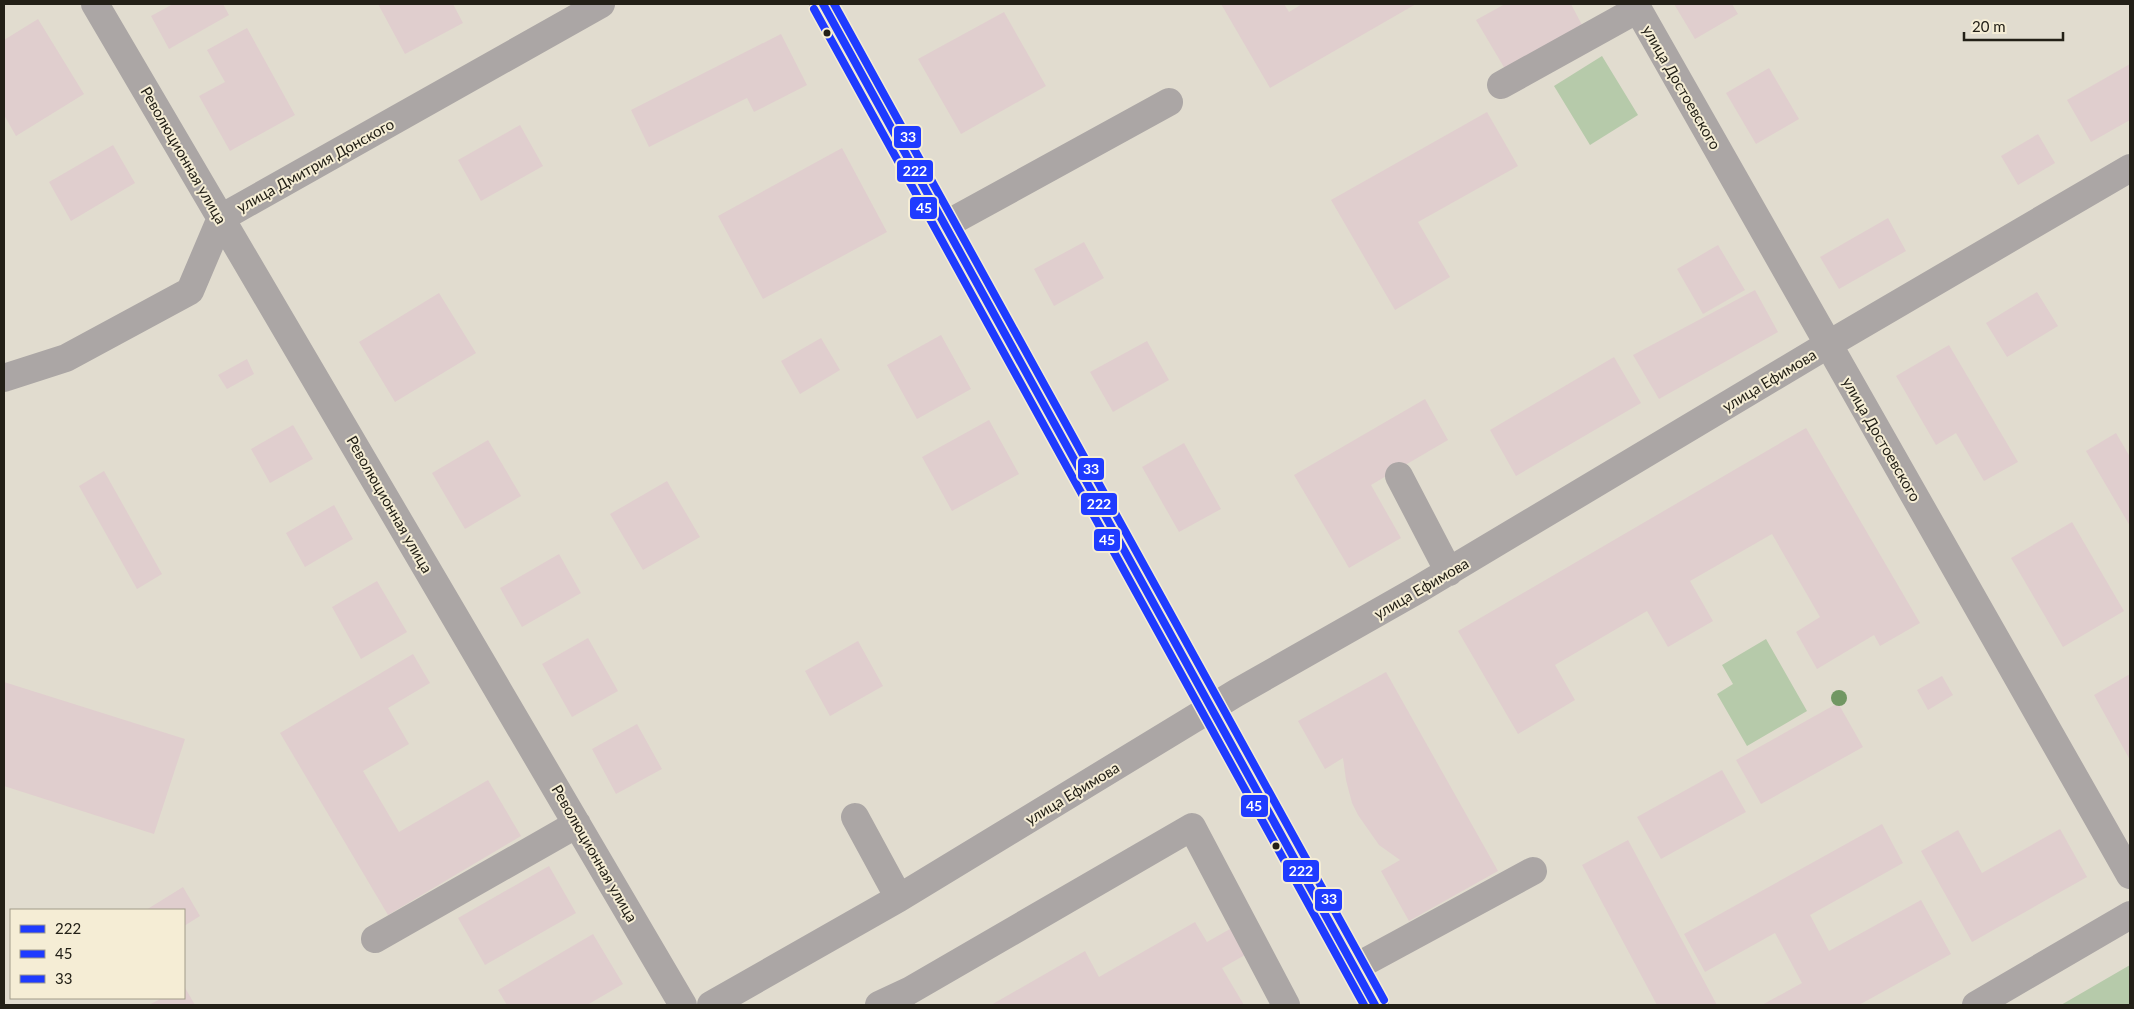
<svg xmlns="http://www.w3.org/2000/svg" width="2134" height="1009" viewBox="0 0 2134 1009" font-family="Lato,sans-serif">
  <rect width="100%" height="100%" fill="#e1dccf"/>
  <!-- green -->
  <path fill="#b6caaa" d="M1602,56L1638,115L1590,145L1554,86Z
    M1766,639L1807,711L1747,746L1717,694L1733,684L1722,665Z
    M2130,965V1005H2061Z"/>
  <!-- building -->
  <path fill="#e0cece" d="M173,4H223L229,15L169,49L151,16Z
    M378,4H453L463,23L405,54Z
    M1221,4H1284L1289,12L1302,4H1416L1270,88Z
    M1505,4H1571L1582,25L1505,69L1476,20Z
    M1674,4H1732L1738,14L1695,39Z
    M1004,12L1046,86L961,134L918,59Z
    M38,19L84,94L16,136L4,115V40Z
    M247,28L295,115L230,151L199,96L225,82L207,50Z
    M781,34L807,85L754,112L747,98L649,147L631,110Z
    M2130,64V120L2091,142L2067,100Z
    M1769,68L1799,119L1756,144L1726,93Z
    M1487,112L1518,166L1418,222L1450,277L1395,310L1331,200Z
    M520,125L543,166L481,201L458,160Z
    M2038,134L2055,163L2018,185L2001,156Z
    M113,145L135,183L71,221L49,182Z
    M842,148L887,232L763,299L718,216Z
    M1888,218L1906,251L1839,289L1820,257Z
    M1084,242L1104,278L1054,306L1034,269Z
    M1718,245L1745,290L1703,314L1677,269Z
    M1755,290L1778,332L1659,399L1633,355Z
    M2037,292L2058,326L2007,357L1986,323Z
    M439,293L476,353L395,402L359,342Z
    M941,335L971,389L917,419L887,365Z
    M821,338L840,370L800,394L781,361Z
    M1147,341L1169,380L1113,412L1090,372Z
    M1949,345L2018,462L1984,481L1956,433L1936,445L1896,376Z
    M1614,357L1641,403L1516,476L1490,430Z
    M247,359L254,374L227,389L218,375Z
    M1425,399L1448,440L1371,485L1401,538L1349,568L1294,475Z
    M989,420L1019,474L952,511L922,457Z
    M293,425L313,459L270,483L251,449Z
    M1806,428L1920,623L1880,646L1874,635L1817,669L1796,632L1820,617L1772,534L1690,581L1713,621L1668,647L1647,611L1555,665L1575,700L1518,734L1458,631Z
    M2116,433L2130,457V526L2086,451Z
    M488,440L521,496L465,529L432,473Z
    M1184,443L1221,509L1179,532L1142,467Z
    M104,471L162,574L137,589L79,486Z
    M667,481L700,537L643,570L610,514Z
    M334,505L353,539L305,567L286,533Z
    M2072,522L2124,611L2063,647L2011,558Z
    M559,554L581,593L522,627L500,588Z
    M377,581L407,632L361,659L332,607Z
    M588,638L618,691L572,717L542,664Z
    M858,641L883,686L830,716L805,671Z
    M413,654L430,683L388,708L409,744L363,771L399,832L488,780L521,836L388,915L280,733Z
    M1386,672L1498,871L1409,921L1381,871L1400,860L1379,845L1358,815L1352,803L1346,780L1343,758L1325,769L1298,721Z
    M2130,674V760L2094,695Z
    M1942,676L1953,695L1928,710L1917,690Z
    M4,682L185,739L154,834L4,786Z
    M1838,703L1863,747L1761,804L1736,760Z
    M637,724L662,769L616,794L592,749Z
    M1722,770L1746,812L1661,859L1637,817Z
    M1882,824L1903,863L1810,915L1829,951L1921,900L1951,954L1859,1005H1762L1802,983L1775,933L1705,972L1684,934Z
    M2060,829L2087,877L1972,942L1921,851L1958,830L1982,873Z
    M1628,840L1717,1005H1657L1582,865Z
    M549,866L576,913L485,965L458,918Z
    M183,887L200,916L184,926V910H146Z
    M1195,922L1207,942L1237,925L1252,951L1222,968L1244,1005H991L1085,951L1099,977Z
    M593,934L623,984L587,1005H507L498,990Z
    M184,986L195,1005H149L162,998H184Z"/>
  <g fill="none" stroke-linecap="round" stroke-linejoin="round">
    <!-- minor -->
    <path stroke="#aba6a5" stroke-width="28" d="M95,4L683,1005
      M823,4L1375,1005
      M1635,4L2130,875
      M1501,85L1638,9
      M945,225L1169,102
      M4,378L66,358L190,291L221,218L601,4
      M1399,476L1449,572
      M855,817L899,898
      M375,939L577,824
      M1354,968L1533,871
      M711,1005L899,898L1236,693L1419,589L1829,344L2130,168
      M879,1005L909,991L1192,827L1286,1005
      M1976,1005L2130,915"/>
    <!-- bus-1 casing -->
    <g stroke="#f5edd5" stroke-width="11">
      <path id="bus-1" d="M823,4L1375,1005"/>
    </g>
    <!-- bus-2 casing -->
    <g stroke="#f5edd5" stroke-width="11">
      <path id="bus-2" d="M814,9L1364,1005"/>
    </g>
    <!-- bus-3 casing -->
    <g stroke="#f5edd5" stroke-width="11">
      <path id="bus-3" d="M834,4L1384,1000"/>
    </g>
    <!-- bus-1 -->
    <use href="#bus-1" stroke="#1f3bff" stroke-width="8"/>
    <!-- bus-2 -->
    <use href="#bus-2" stroke="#1f3bff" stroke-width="8"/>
    <!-- bus-3 -->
    <use href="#bus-3" stroke="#1f3bff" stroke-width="8"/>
  </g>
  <!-- trees -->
  <circle fill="#719763" cx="1839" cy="698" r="8"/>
  <!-- markers -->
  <g fill="#232017" stroke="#f5edd5" stroke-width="2">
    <circle cx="827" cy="33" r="4.5"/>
    <circle cx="1276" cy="846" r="4.5"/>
  </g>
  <g text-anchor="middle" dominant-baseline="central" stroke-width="4" stroke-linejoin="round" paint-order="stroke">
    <!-- street labels -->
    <g font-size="15" fill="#232017" stroke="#f5edd5">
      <text transform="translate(1682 87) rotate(60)">улица Достоевского</text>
      <text transform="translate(184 155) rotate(60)">Революционная улица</text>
      <text transform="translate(315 165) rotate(-29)">улица Дмитрия Донского</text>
      <text transform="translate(1769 380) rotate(-31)">улица Ефимова</text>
      <text transform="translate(1882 439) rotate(60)">улица Достоевского</text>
      <text transform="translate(390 504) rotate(60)">Революционная улица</text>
      <text transform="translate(1421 588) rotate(-30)">улица Ефимова</text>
      <text transform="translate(1072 793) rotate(-31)">улица Ефимова</text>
      <text transform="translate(595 853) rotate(60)">Революционная улица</text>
    </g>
  </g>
  <g stroke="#f5edd5" stroke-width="2">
    <rect x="893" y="125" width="29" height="24" rx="5" fill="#1f3bff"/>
    <rect x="896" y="159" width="38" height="24" rx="5" fill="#1f3bff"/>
    <rect x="909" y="196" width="29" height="24" rx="5" fill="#1f3bff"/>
    <rect x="1077" y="457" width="28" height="24" rx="5" fill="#1f3bff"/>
    <rect x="1080" y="492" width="38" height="24" rx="5" fill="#1f3bff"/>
    <rect x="1093" y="528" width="28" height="24" rx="5" fill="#1f3bff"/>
    <rect x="1240" y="794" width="29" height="24" rx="5" fill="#1f3bff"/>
    <rect x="1282" y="859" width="38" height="24" rx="5" fill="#1f3bff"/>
    <rect x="1314" y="888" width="29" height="24" rx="5" fill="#1f3bff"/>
  </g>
  <g font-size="14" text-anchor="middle" font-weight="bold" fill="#fff">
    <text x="908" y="142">33</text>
    <text x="915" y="176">222</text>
    <text x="924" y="213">45</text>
    <text x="1091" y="474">33</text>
    <text x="1099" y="509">222</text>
    <text x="1107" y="545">45</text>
    <text x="1254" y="811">45</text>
    <text x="1301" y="876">222</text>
    <text x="1329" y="904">33</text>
  </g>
  <!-- border -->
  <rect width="2134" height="1009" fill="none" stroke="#232017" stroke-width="10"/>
  <!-- legend -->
  <rect x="10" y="909" width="175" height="90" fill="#f5edd5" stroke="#a19b89"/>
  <rect x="20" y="925" width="25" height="8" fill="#1f3bff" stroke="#a19b89"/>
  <text x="55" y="934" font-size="15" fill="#232017">222</text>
  <rect x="20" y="950" width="25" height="8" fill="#1f3bff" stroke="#a19b89"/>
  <text x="55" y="959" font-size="15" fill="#232017">45</text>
  <rect x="20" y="975" width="25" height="8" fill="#1f3bff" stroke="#a19b89"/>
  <text x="55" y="984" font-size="15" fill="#232017">33</text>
  <!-- scale -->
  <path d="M1964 32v8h99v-8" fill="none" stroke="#232017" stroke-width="2.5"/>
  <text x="1972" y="32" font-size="15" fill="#232017" stroke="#f5edd5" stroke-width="4" paint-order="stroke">20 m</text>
</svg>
